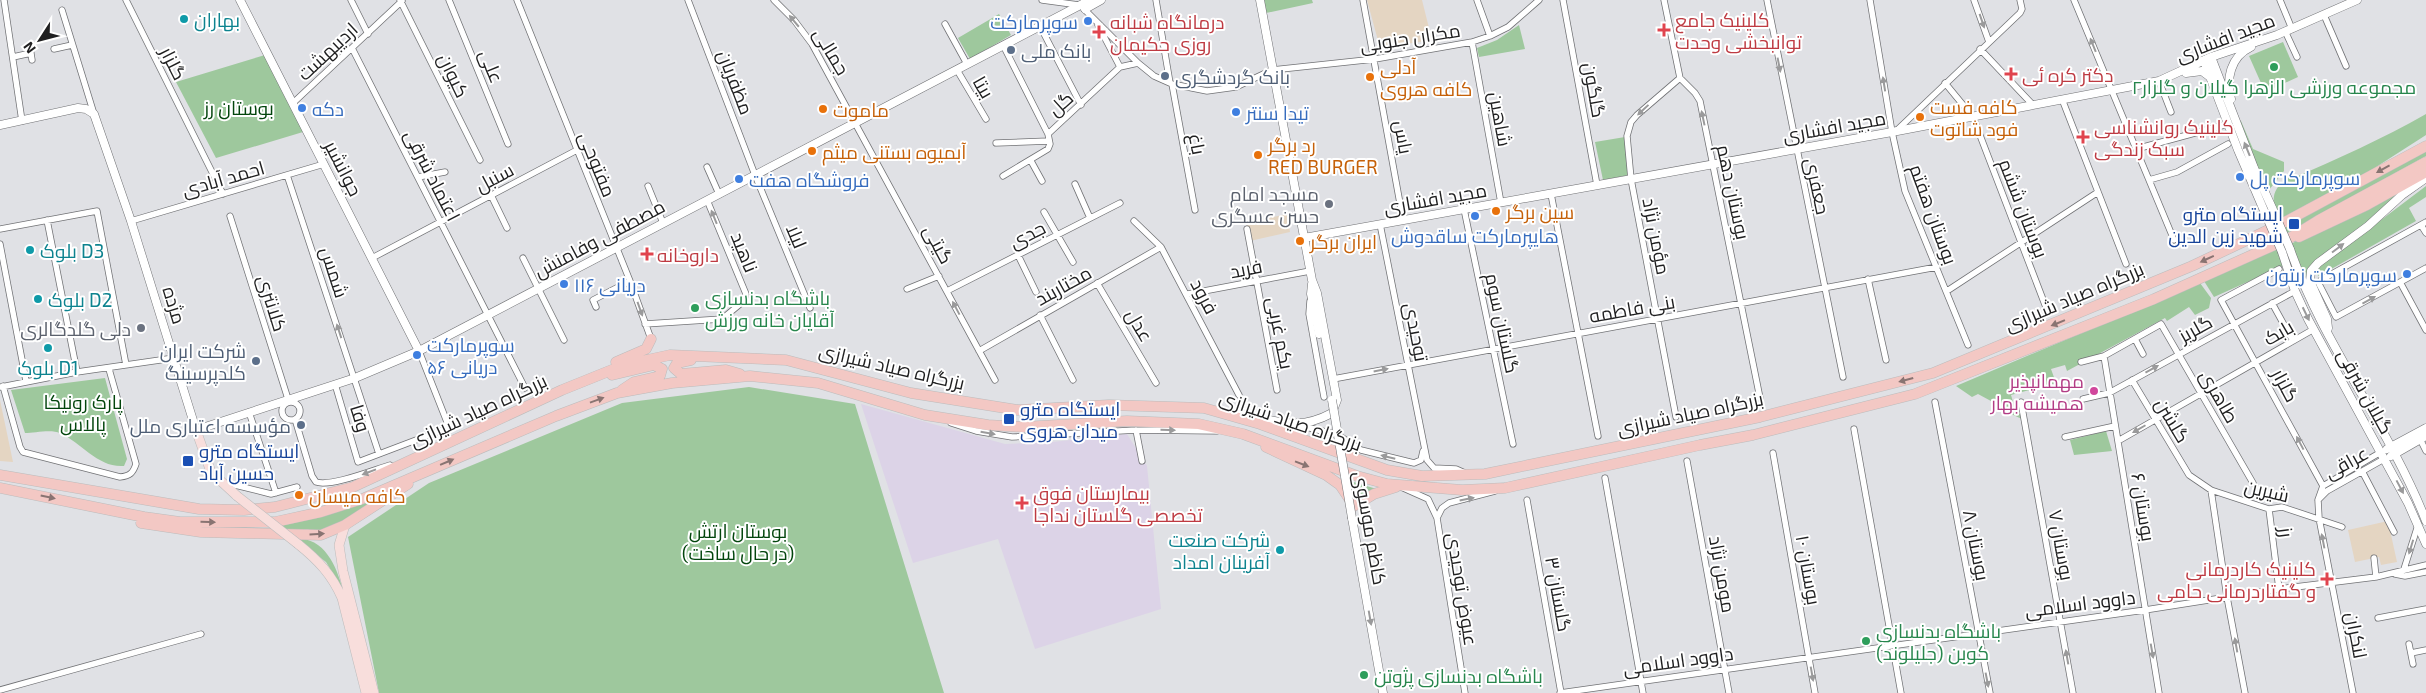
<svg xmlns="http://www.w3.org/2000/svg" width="2426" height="693" viewBox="0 0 2426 693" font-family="'Exo 2',Cairo,sans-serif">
  <rect width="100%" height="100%" fill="#e0e1e5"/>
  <!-- education -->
  <path fill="#e4d5c2" d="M1367,0H1422L1432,40L1380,48Z
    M1287,214L1290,232L1250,241L1246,223Z
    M0,400L13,462L0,461Z
    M2388,521L2397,562L2381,565L2379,557L2355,562L2348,530Z"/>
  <!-- medical -->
  <path fill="#dcd3e7" d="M861,404L1005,444L1052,442L1127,434L1147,466L1161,609L1035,649L998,539L913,563Z"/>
  <!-- green -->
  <path fill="#9ec89d" d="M1264,0H1312L1313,3L1266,13Z
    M999,14L1011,35L970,59L958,38Z
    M1519,25L1525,49L1479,57L1477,48L1497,40Z
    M2283,42L2298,77L2265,92L2249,56Z
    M265,55L303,132L216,158L176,82Z
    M2426,114V135L2373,169L2278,220C2271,198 2271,191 2289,176L2291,179C2337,159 2382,139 2426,114Z
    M2239,120L2241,121L2253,149L2284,162V171L2269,190L2266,189Z
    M1625,137L1629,175L1603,180L1595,142Z
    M2426,150V156L2285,234L2283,228Z
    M2426,174L2310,270L2319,312L2289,245Z
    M2426,186V197L2409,208L2416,221L2319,276L2315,273V270Z
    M2276,248L2283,266L2214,297L2204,281Z
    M2200,283L2211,298L2209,308L2195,315L2189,307L2167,321L2165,318L2067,371L2065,365L2051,369L2056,383L2011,395L2015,409L2019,412L2022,419L2002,410V407L1978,394L1972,397L1956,386Z
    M105,378L127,459L124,466C98,468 82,443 60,433C51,429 34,433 25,433L11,390Z
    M749,387L855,404L944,693H379L348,537L429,483L622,403Z
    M2106,431L2112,451L2074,455L2070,440Z
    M1350,481L1380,490L1356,501Z
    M395,491L345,522L318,533L307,529L288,533L278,525L370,501Z
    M295,538C325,538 336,565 343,590L326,562Z"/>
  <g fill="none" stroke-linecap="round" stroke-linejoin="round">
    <!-- street casing -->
    <g stroke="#717275" stroke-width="7">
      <path id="street" d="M4,0L22,121
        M126,0L223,194
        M351,0L368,34
        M400,0L480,160
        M449,0L508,144
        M517,0L630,281L651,339
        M688,0L755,175L810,308
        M774,0L794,20L812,44L995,380
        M1042,0L1079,5
        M1156,0L1170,83
        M1363,0L1403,220
        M1477,0L1490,36
        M1563,0L1597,185
        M1664,0L1680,78L1695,93L1700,101L1760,398
        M1767,0L1843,377
        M1870,0L1892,132L1905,191L1968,345
        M1974,0L1989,42
        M2074,0L2174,240
        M2280,0L2292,29
        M1084,9L1138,63L1154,76L1172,84L1207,91L1236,87L1272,70L1375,59L1472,42L1490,36L1508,27L1539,0
        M62,10L94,114
        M2324,15L2346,66
        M945,24L967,64
        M1098,25L1120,67
        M1042,30L1081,105
        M2285,31L2297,57
        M1472,42L1501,203
        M1003,45L1048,134
        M30,47L32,60
        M352,48L525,388
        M54,49L72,45
        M1980,49L2033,105
        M13,57L31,53
        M1120,67L1138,63
        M957,70L986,119
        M2159,81L2171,112
        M1945,83L1973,117L2047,310
        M1172,84L1195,210
        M2062,99L2126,264
        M293,103L402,1
        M1895,132L2020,13L2022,9L2020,0
        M996,143L1049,141
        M2136,149L2228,124
        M1031,161L1042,181
        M707,167L719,194
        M287,175L379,454
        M1003,176L1048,149L1050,144L1048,134L1120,67
        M418,177L445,172
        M2149,180L2177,172L2228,144
        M1075,184L1090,218
        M648,186L663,223
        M1551,194L1598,436
        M491,195L507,228
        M1464,209L1513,444
        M1044,212L1073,262
        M230,216L288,399
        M47,220L77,372
        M131,221L324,164
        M1134,221L1161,247L1239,395
        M2426,222L2321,280L2319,284L2336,317L2426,268
        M1380,224L1427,460L1434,468L1456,469L1465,473
        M2421,225L2426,233
        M0,229L97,211L126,365
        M1247,229L1277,390
        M0,244L26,381
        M1018,255L1036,292
        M372,258L577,150
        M523,258L564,340
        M2279,269L2221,300L2323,486
        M1868,279L1886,360
        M2400,282L2426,330
        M1097,283L1156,383
        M907,289L939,276
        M947,291L1120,203
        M1947,291L2098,192
        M1188,294L1310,271
        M1310,301L1309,314L1324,397
        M2272,303L2293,341
        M596,307L593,300L630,281
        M1040,315L1073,380
        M645,324L722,319L745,300L746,294L707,200
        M2135,339L2143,354
        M979,351L1161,247
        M2104,356L2159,693
        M2081,362L2104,356L2161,324L2253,483
        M1333,379L1937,267
        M2132,380L2189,475L2211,490L2269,509L2282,507L2342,527
        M335,384L358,462L445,429L447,422L419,351
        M3,386L20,447L23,452L120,477C130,476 133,473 136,464L109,369
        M1,387L77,372L174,358
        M2083,399L2109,393L2295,291
        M1935,402L1990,693
        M2021,402L2073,693
        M282 411a9 9 0 1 1 18 0a9 9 0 1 1-18 0Z
        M249,412L276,493
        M1676,417L1631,179L1627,136L1631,122L1637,115L1680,78
        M295,419L312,476L316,482C331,487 373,470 390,465
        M951,423L976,431L1012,437L1136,430L1217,431
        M1298,425L1338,435L1361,450L1414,463L1421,460L1423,451
        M1854,429L1901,693
        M1136,430L1142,461
        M2065,437L2115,426
        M2420,439L2426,451
        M2118,441L2314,329
        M2381,452L2323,486L2318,500L2327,491L2384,459
        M1773,453L1815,693
        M1687,461L1729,693
        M2362,471L2394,532
        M1605,478L1643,693
        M235,485L271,494L297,487
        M1401,487L1428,499L1437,518L1465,693
        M2211,490L2227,597L2245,693
        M1527,500L1561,693
        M2318,500L2319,518L2353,693
        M2269,509L2279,589
        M1437,518L1442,508L1449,503L1495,491
        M2374,558L2376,577
        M2404,569L2418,525
        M2395,574L2405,576L2426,572
        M2378,618L2426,609
        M2409,644L2413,664
        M2411,653L2426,650
        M0,690L201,634
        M1560,693L2145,610L2279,589L2376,577L2426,565"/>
    </g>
    <!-- secondary casing -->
    <g stroke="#717275" stroke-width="9">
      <path id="secondary" d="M240,0L419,351
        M1085,9L1101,0
        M2211,57L2254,168L2273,210
        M2204,61L2238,150L2265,213
        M2186,73L2202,71L2210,77
        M2231,99C2226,79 2230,57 2251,47
        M0,125L78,108L86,109L94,114L131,221L196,430L355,378L419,351L1090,0
        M1304,238L1892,132L2159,81L2211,57L2277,35L2357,0
        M2290,249C2323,345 2389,426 2426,521
        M2282,252L2295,291L2308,319L2408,503L2426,544
        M1312,284L1311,294L1319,334
        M2328,328L2327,319L2310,281L2311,271L2318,263L2368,226L2402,195L2426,178
        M1236,413C1275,419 1295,433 1332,413L1337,400L1317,293L1312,280L1260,0
        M2387,449L2426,428
        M2391,456L2426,436
        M1352,518L1383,693"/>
    </g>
    <!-- primary casing -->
    <g stroke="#bcbcbc" stroke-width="10">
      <path id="primary" d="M196,430L211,472L237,496
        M345,525L339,545L343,571L374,693
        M298,544C318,560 332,575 342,598L366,693"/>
    </g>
    <!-- highway casing -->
    <g stroke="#bcbcbc" stroke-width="11">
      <path id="highway" d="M2299,237L2367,205L2426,172
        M691,360L677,363L674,368L681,374L726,370L740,374
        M616,362L646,349L651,339
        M612,375L654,365L662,369L660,376L634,382L622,390
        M1266,447L1326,475L1340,485L1354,506L1374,494L1396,487
        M0,475L199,509L244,510L275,507L353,487L562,390L624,365L670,355L786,360L911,393L1018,410L1109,405L1204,408L1260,424L1387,470L1422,476L1485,474L1760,417L1933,373L2192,266L2283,223L2426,146
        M0,488L144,517L180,522H275L321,512L362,499L556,416L617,393L672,383L750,376L818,383L925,415L988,425L1023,427L1127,421L1199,424L1243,434L1357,476L1387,484L1462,490L1505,488L1700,445L1753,435L1915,394L2154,299L2290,238L2319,220L2426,162
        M141,523L201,532L321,535L345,525L408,484"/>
    </g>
    <!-- street -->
    <use href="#street" stroke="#fff" stroke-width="5.5"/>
    <!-- secondary -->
    <use href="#secondary" stroke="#fff" stroke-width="8"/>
    <!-- primary -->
    <use href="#primary" stroke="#f8dedc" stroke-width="9"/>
    <!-- highway -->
    <use href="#highway" stroke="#f3c8c4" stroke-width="10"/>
    <!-- secondary-bridge casing -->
    <g stroke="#717275" stroke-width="9" stroke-linecap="butt">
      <path id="secondary-bridge" d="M2273,210L2290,249
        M2265,213L2282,252
        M1332,400L1352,518"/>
    </g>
    <!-- primary-bridge casing -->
    <g stroke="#bcbcbc" stroke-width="10" stroke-linecap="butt">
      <path id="primary-bridge" d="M237,496L298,544"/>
    </g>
    <!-- secondary-bridge -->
    <use href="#secondary-bridge" stroke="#fff" stroke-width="8"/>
    <!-- primary-bridge -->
    <use href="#primary-bridge" stroke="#f8dedc" stroke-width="9"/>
  </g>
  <!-- one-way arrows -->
  <defs><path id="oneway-solid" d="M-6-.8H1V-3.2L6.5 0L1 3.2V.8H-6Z" transform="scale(1.25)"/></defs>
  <g fill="#9a9a9b">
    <use href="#oneway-solid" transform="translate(794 21) rotate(-130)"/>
    <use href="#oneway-solid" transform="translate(1982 21) rotate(71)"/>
    <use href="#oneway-solid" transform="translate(2093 45) rotate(-112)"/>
    <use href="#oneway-solid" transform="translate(1779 65) rotate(79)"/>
    <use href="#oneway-solid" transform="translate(1884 84) rotate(-99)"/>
    <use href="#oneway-solid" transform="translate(1643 110) rotate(137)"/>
    <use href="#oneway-solid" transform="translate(1703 118) rotate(-102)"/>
    <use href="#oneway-solid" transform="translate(2247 149) rotate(-112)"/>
    <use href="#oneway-solid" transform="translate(714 217) rotate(-112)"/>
    <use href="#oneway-solid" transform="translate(2338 248) rotate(-37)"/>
    <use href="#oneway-solid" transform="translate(2369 300) rotate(-29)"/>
    <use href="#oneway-solid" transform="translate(956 308) rotate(-118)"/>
    <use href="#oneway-solid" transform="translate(640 309) rotate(70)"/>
    <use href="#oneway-solid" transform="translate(2306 314) rotate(64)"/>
    <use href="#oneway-solid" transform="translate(339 331) rotate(-108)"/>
    <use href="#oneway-solid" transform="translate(2152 369) rotate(-29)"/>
    <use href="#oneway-solid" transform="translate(1381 370) rotate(-11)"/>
    <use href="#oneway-solid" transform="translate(2139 429) rotate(150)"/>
    <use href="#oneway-solid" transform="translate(1168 430) rotate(1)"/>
    <use href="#oneway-solid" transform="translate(988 433) rotate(10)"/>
    <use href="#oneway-solid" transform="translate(2300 443) rotate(-118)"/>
    <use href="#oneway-solid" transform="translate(1388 457) rotate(-166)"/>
    <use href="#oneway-solid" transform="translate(369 472) rotate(159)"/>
    <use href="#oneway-solid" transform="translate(2400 487) rotate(62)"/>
    <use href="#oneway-solid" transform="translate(1467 499) rotate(-11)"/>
    <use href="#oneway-solid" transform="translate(2323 541) rotate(-101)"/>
    <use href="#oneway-solid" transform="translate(2411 547) rotate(107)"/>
    <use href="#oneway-solid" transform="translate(1370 618) rotate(80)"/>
    <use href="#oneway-solid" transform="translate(2236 645) rotate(-100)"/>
    <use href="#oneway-solid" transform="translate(2152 651) rotate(80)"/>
    <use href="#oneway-solid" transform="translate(2067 657) rotate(-100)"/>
    <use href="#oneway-solid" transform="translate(1812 674) rotate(80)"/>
    <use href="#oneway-solid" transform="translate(1987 680) rotate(79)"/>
  </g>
  <g fill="#897472">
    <use href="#oneway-solid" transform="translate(2383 169) rotate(151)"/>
    <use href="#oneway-solid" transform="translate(2207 259) rotate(155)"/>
    <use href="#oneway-solid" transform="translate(2058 323) rotate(158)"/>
    <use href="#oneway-solid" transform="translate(1906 380) rotate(165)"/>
    <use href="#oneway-solid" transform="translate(597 400) rotate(-20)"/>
    <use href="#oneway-solid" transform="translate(447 462) rotate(-23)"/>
    <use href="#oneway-solid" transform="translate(1302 464) rotate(21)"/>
    <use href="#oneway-solid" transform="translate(48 497) rotate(12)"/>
    <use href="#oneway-solid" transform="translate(208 522) rotate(1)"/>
    <use href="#oneway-solid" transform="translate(317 534) rotate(-3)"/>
  </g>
  <!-- markers -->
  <g fill="#0f9aa8" stroke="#fff" stroke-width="2">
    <circle cx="184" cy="19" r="5"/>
    <circle cx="30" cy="250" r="5"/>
    <circle cx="38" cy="299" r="5"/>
    <circle cx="48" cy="348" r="5"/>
    <circle cx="1280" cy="550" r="5"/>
  </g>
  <g fill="#3f7fe0" stroke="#fff" stroke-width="2">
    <circle cx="1088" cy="21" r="5"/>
    <circle cx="302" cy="108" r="5"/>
    <circle cx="1236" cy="112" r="5"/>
    <circle cx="2240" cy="177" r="5"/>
    <circle cx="739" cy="179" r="5"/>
    <circle cx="1475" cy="216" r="5"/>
    <circle cx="2407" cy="274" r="5"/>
    <circle cx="564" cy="284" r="5"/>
    <circle cx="417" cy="355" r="5"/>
  </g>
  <g fill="#e0444e" stroke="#fff" stroke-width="2">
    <path d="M1661.5 22.5h5v5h5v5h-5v5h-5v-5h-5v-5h5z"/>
    <path d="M1096.5 24.5h5v5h5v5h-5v5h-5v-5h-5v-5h5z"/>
    <path d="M2008.5 66.5h5v5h5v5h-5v5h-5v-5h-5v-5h5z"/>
    <path d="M2080.5 129.5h5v5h5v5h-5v5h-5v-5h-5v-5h5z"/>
    <path d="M644.5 246.5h5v5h5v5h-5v5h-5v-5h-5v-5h5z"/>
    <path d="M1019.5 495.5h5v5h5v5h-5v5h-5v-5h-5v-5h5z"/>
    <path d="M2324.5 571.5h5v5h5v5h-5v5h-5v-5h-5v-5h5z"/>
  </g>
  <g fill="#5c6f8a" stroke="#fff" stroke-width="2">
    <circle cx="1011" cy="50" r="5"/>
    <circle cx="1165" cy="76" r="5"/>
    <circle cx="256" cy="361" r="5"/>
    <circle cx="301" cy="425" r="5"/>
  </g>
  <g fill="#2e9e5b" stroke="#fff" stroke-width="2">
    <circle cx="2274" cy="67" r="5"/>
    <circle cx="695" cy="308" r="5"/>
    <circle cx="1866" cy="641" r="5"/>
    <circle cx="1364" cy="675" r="5"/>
  </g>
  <g fill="#e8710a" stroke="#fff" stroke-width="2">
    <circle cx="1370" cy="77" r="5"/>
    <circle cx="823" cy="109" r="5"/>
    <circle cx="1920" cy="117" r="5"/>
    <circle cx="812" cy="151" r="5"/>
    <circle cx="1258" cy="155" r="5"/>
    <circle cx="1496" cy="211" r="5"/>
    <circle cx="1300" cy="241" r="5"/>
    <circle cx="299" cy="495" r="5"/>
  </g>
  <g fill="#6b7280" stroke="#fff" stroke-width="2">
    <circle cx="1329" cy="204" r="5"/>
    <circle cx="141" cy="328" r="5"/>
  </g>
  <g fill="#1a4fb4" stroke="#fff" stroke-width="2">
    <rect x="2288" y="218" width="12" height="12" rx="2.5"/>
    <rect x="1003" y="413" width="12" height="12" rx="2.5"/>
    <rect x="182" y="455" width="12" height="12" rx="2.5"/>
  </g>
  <circle fill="#d1479c" stroke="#fff" stroke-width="2" cx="2094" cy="391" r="5"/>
  <g text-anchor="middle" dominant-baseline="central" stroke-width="4" stroke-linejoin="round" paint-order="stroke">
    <!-- culture labels -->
    <g font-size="19" fill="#0d838f" stroke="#fff" text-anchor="start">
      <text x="194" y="19">بهاران</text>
      <text x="40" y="250">بلوک D3</text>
      <text x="48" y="299">بلوک D2</text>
      <text x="48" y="367" text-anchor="middle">بلوک D1</text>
      <text x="1270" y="539" text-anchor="end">شرکت صنعت<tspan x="1270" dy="22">آفرینان امداد</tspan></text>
    </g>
    <!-- health labels -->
    <g font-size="19" fill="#be3a42" stroke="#fff" text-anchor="start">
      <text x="1675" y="19">کلینیک جامع<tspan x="1675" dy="22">توانبخشی وحدت</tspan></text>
      <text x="1110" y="21">درمانگاه شبانه<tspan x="1110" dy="22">روزی حکیمان</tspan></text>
      <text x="2022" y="74">دکتر کره ئی</text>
      <text x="2094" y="126">کلینیک روانشناسی<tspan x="2094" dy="22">سبک زندگی</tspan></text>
      <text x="657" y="254">داروخانه</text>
      <text x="1033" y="492">بیمارستان فوق<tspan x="1033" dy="22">تخصصی گلستان نداجا</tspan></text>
      <text x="2316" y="568" text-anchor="end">کلینیک کاردرمانی<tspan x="2316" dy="22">و گفتاردرمانی حامی</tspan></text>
    </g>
    <!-- shop labels -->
    <g font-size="19" fill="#366cbe" stroke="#fff" text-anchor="start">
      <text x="1078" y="21" text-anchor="end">سوپرمارکت</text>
      <text x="312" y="108">دکه</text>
      <text x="1246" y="112">تیدا سنتر</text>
      <text x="2250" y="177">سوپرمارکت پل</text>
      <text x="749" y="179">فروشگاه هفت</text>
      <text x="1475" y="235" text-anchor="middle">هایپرمارکت ساقدوش</text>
      <text x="2397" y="274" text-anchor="end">سوپرمارکت زیتون</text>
      <text x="574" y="284">دریانی ١١۶</text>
      <text x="427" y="344">سوپرمارکت<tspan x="427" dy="22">۵۶ دریانی</tspan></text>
    </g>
    <!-- street labels -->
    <g font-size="19" fill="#1f1f20" stroke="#fff">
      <text transform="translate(1410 37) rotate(-9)">مکران جنوبی</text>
      <text transform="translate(2225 37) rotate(-21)">مجید افشاری</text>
      <text transform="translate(327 51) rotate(-43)">اردیبهشت</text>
      <text transform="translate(832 51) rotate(59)">جمالی</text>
      <text transform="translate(174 63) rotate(63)">گلزار</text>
      <text transform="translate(492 66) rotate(68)">علی</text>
      <text transform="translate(454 75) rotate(64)">کیوان</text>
      <text transform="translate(736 82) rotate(69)">مظفریان</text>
      <text transform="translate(984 87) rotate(60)">بیتا</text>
      <text transform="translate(1595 90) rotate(80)">گلگون</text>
      <text transform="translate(1060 103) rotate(-42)">گل</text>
      <text transform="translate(1501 119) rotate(80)">شاهین</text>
      <text transform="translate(1834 126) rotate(-10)">مجید افشاری</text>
      <text transform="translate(1404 137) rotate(80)">یاس</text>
      <text transform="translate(1198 144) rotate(79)">باغ</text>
      <text transform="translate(598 164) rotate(68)">مفتوحی</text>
      <text transform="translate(344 168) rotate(63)">جوانشیر</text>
      <text transform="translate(433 175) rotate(63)">اعتماد شرقی</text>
      <text transform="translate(494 177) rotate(-28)">سنبل</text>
      <text transform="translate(223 178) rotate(-16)">احمد آبادی</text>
      <text transform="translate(1818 186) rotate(78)">جعفری</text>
      <text transform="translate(1734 192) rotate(78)">بوستان دهم</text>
      <text transform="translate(1435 198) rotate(-10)">مجید افشاری</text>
      <text transform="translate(2024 208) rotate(69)">بوستان ششم</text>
      <text transform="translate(1934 214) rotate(70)">بوستان هفتم</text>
      <text transform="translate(1027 234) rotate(-27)">جدی</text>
      <text transform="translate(797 236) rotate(67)">لیلا</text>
      <text transform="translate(1657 236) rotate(79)">مؤمن نژاد</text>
      <text transform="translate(599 238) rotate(-28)">مصطفی وفامنش</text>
      <text transform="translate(939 244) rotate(62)">گیتی</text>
      <text transform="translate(745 252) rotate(68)">ناهید</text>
      <text transform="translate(1246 268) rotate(-11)">فرید</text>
      <text transform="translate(335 272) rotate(72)">شمس</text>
      <text transform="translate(1063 285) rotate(-29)">مختاربند</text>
      <text transform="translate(1205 296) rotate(62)">فرود</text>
      <text transform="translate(2074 296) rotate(-23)">بزرگراه صیاد شیرازی</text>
      <text transform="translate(273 303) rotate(73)">کلانتری</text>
      <text transform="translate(175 305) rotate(73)">مژده</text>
      <text transform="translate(1632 308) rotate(-10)">بنی فاطمه</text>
      <text transform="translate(1503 323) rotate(78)">گلستان سوم</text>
      <text transform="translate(1140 325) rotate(60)">عدل</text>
      <text transform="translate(2195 328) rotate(-29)">گلریز</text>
      <text transform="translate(1417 332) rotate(79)">توحیدی</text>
      <text transform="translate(2278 332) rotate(-30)">بابک</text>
      <text transform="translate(1281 333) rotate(79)">یکم غربی</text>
      <text transform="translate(892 366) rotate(13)">بزرگراه صیاد شیرازی</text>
      <text transform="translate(2286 385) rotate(62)">گلزار</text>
      <text transform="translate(2366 391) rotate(61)">گیلان شرقی</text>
      <text transform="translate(2220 396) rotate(60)">طاهری</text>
      <text transform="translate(478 410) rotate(-25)">بزرگراه صیاد شیرازی</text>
      <text transform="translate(1690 413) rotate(-12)">بزرگراه صیاد شیرازی</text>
      <text transform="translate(361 418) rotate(73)">وفا</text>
      <text transform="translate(1291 420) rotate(19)">بزرگراه صیاد شیرازی</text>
      <text transform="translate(2173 420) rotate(59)">گلشن</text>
      <text transform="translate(2346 462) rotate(-29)">عراقی</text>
      <text transform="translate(2267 490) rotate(13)">شیرین</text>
      <text transform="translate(2144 507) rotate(81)">بوستان ۶</text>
      <text transform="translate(1371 528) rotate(80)">کاظم موسوی</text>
      <text transform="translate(2287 532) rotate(83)">رز</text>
      <text transform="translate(1977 545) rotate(79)">بوستان ۸</text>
      <text transform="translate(2062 545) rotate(80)">بوستان ۷</text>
      <text transform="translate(1809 570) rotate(80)">بوستان ۱۰</text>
      <text transform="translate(1723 574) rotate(80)">مومن نژاد</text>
      <text transform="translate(1463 589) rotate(81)">عیوض توحیدی</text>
      <text transform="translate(1559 594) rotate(80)">گلستان ۳</text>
      <text transform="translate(2080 603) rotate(-7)">داوود اسلامی</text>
      <text transform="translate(2357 635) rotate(79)">لنکران</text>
      <text transform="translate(1678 660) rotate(-8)">داوود اسلامی</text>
    </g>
    <!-- service labels -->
    <g font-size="19" fill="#4e5e75" stroke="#fff" text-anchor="start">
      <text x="1021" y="50">بانک ملی</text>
      <text x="1175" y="76">بانک گردشگری</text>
      <text x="246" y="350" text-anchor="end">شرکت ایران<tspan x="246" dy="22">کلدپرسینگ</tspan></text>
      <text x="291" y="425" text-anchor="end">مؤسسه اعتباری ملل</text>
    </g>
    <!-- food labels -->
    <g font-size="19" fill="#c56008" stroke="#fff" text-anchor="start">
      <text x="1380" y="66">آدلی<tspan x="1380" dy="22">کافه هروی</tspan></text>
      <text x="1930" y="106">کافه فست<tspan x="1930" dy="22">فود شاتوت</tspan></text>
      <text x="833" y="109">ماموت</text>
      <text x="1268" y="144">رد برگر<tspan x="1268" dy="22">RED BURGER</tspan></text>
      <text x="822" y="151">آبمیوه بستنی میثم</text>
      <text x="1506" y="211">سین برگر</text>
      <text x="1310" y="241">ایران برگر</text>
      <text x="309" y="495">کافه میسان</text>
    </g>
    <!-- leisure labels -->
    <g font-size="19" fill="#27864d" stroke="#fff" text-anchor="start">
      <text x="2274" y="86" text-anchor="middle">مجموعه ورزشی الزهرا گیلان و گلزار۲</text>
      <text x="705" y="297">باشگاه بدنسازی<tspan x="705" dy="22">آقایان خانه ورزش</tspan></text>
      <text x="1876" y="630">باشگاه بدنسازی<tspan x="1876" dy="22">کوبن (جلیلوند)</tspan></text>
      <text x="1374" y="675">باشگاه بدنسازی پژوتن</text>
    </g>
    <!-- park labels -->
    <g font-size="19" fill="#02450c" stroke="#fff">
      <text x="239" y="107">بوستان رز</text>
      <text x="83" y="401">پارک رونیکا<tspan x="83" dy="22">پالاس</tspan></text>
      <text x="738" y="530">بوستان ارتش<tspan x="738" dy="22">(در حال ساخت)</tspan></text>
    </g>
    <!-- worship labels -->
    <g font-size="19" fill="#5b616d" stroke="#fff" text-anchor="end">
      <text x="1319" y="193">مسجد امام<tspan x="1319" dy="22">حسن عسگری</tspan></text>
      <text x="131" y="328">دلی گلدگالری</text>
    </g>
    <!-- transit labels -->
    <g font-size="19" fill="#164399" stroke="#fff" text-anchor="start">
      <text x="2283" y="213" text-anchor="end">ایستگاه مترو<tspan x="2283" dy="22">شهید زین الدین</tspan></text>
      <text x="1020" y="408">ایستگاه مترو<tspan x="1020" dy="22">میدان هروی</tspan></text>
      <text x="199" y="450">ایستگاه مترو<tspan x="199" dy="22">حسین آباد</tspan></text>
    </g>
    <!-- hotel labels -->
    <g font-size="19" fill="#b23c85" stroke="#fff" text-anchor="end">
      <text x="2084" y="380">مهمانپذیر<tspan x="2084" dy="22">همیشه بهار</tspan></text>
    </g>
  </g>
  <!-- north arrow -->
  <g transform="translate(40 40) rotate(234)" stroke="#ffffff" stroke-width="4" paint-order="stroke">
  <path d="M0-4L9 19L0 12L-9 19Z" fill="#1f1f20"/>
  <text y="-8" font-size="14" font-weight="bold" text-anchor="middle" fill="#1f1f20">N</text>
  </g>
</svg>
